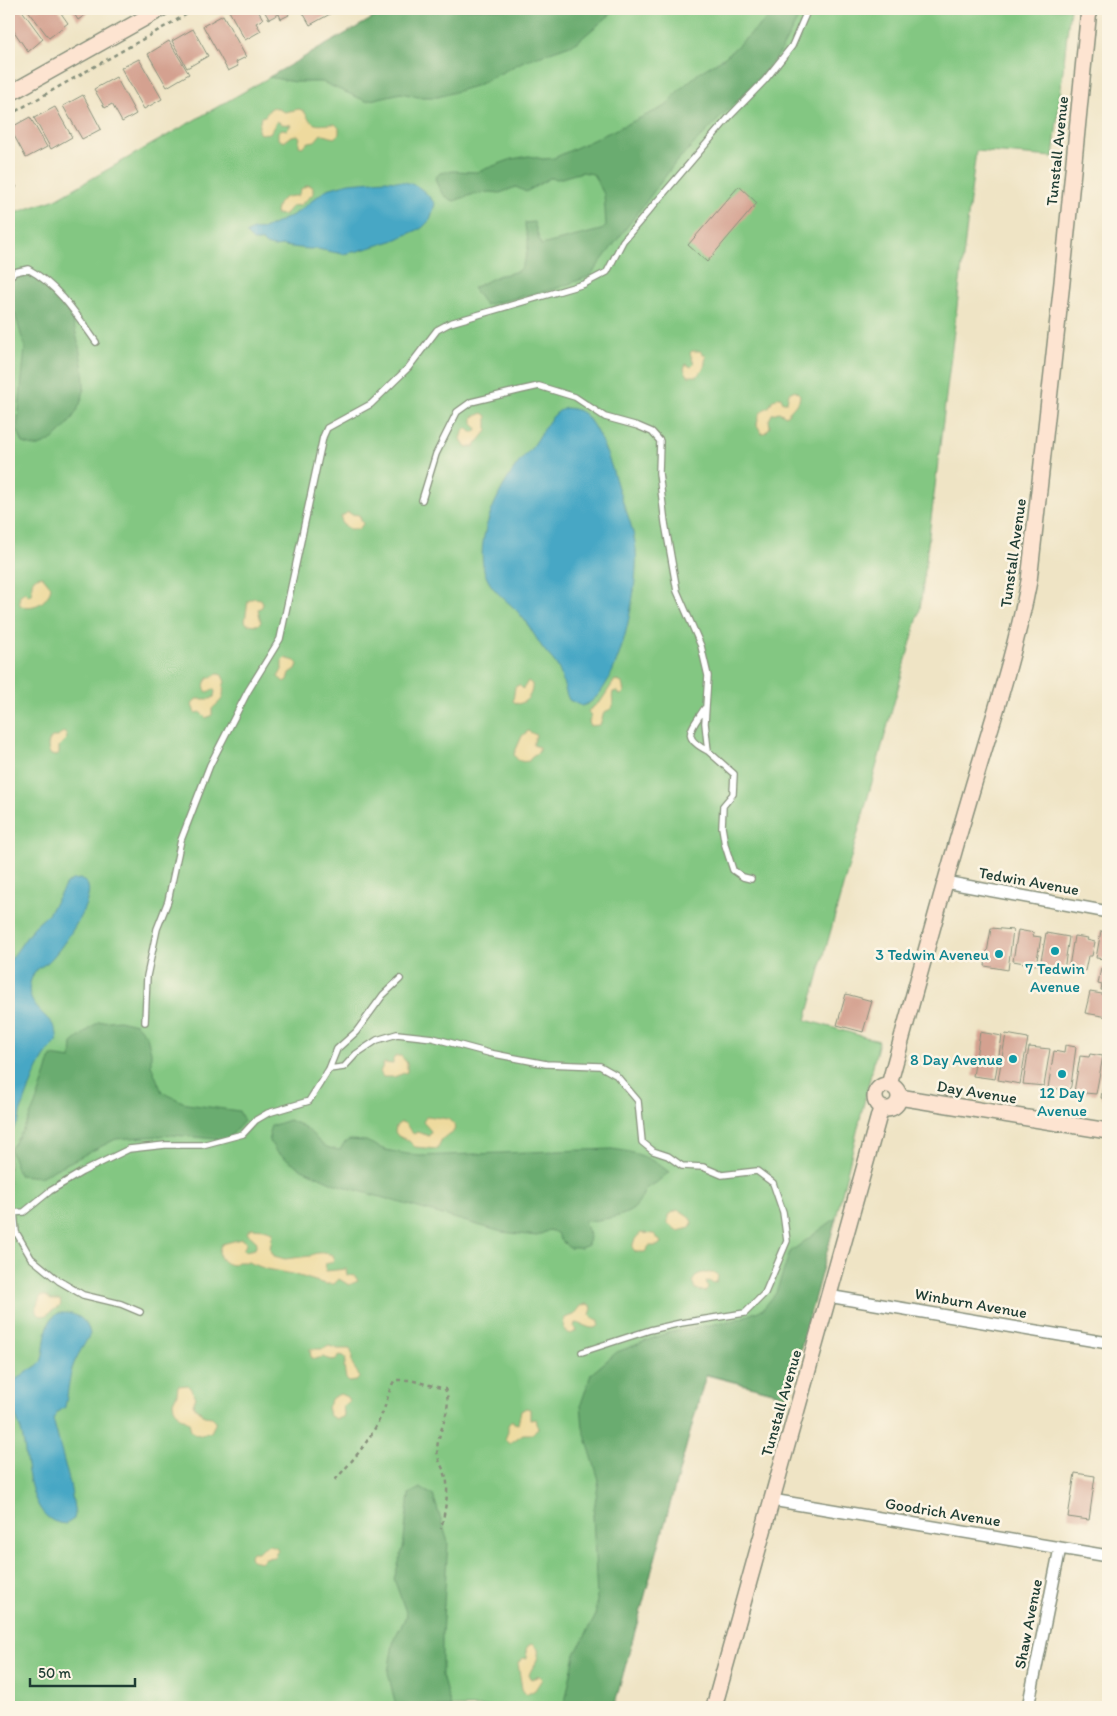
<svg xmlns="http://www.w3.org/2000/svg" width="1117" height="1716" viewBox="0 0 1117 1716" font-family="Itim,sans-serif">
  <rect width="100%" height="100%" fill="#fcf5e5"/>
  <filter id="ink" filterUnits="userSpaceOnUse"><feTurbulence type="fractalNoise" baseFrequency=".02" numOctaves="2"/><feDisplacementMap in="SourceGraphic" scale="10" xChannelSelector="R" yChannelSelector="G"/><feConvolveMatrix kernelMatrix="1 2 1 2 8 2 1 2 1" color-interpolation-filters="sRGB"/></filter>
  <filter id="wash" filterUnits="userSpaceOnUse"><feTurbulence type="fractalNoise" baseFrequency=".0096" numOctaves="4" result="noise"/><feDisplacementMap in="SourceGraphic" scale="20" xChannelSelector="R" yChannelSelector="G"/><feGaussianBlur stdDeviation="1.12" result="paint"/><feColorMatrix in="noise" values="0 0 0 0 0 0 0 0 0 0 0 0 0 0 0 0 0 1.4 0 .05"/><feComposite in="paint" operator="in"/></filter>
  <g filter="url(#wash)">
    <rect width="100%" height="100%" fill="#efe4c5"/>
    <!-- green -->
    <path fill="#83c782" stroke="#51825b" d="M389,9H1070L1053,157L976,151L920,609L806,1020L879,1041L836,1218L788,1396L706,1375L614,1707H9V215L56,199Z"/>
    <!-- forest -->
    <path fill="#6aac70" stroke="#447452" d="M389,9H617L576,43L524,61L478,85L438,97H418L401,93L366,101L322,82H294L269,77Z
      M778,9H803L779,54L748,90L676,162L590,276L558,288L485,305L473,288L500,275L508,274L520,270C525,261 529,250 528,240C527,234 525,230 525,223L534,222L541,245L601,230L606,225L604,194L593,174L582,172L558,179L550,178L526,192L516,187L500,193L489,192L471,195L454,201C442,196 439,190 435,178L440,173L453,171L477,172L512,159L529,156L543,159L554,158L666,106L678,91L700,72L725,57Z
      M28,269C42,281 59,293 68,310C76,324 85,373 84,389C82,410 60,441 38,446C34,447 27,444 23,443L17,429L25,348L15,314L9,309V278L15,272Z
      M119,1020L136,1024L147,1036L151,1052V1065L162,1092L187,1104L239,1111L244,1121L227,1140L173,1135L116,1139L40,1177L19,1175L10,1149C32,1121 41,1090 51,1056L71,1059L72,1043L98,1022Z
      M289,1120C295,1123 302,1125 307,1129C321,1141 318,1147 340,1150L344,1143L350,1140L366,1141L385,1150L419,1156L612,1149C636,1152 650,1157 669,1172L656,1183L645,1189C642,1197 639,1205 632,1210C619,1219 599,1219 584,1222L589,1235L588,1245L581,1248H569L560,1239L557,1233L549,1230L537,1236L502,1232L335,1184L302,1169L276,1152L270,1141L269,1132L271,1126Z
      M836,1218L788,1396L706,1374L614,1707H564L575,1654L595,1617L597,1599L593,1515L599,1480L583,1428L581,1404L591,1374L617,1352L667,1333L736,1320L763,1309L776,1293L790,1252Z
      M420,1488L433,1495L448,1542L442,1634V1676L451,1707H396L388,1672L394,1639L407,1615L394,1579L403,1548L409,1494Z"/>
    <!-- sand -->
    <path fill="#eeda9e" stroke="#868c69" d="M274,107L285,112L299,109L304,111C314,129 316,124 335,124L339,128V134L334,138L321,134L315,141L309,142L302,147L299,146V141L300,138L298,135L292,136L284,142L278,139V132L282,129L287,130L291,125L282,124L277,121L270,133L260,134L258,131L261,117L265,116L270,109Z
      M308,185L313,187V194L300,205L292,206L284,215L276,214C277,198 285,196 298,196L301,189Z
      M700,351L706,356L704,368L697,376H688L684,369L686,364L691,367L694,364L690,353L692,351Z
      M795,390L800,395L799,401L786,416L779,412L772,414L769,420L770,427L766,432L762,434L757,425C758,416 760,410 769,407L772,401L778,397H781L783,402H787L789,393Z
      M483,413L487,416V431L474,447H466L461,439L464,429H468L471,432H475L477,429L473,423V417Z
      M348,512L351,514L359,515L363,524L359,529H350L342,524L341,517Z
      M42,576L51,587C48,602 36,609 21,606L19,602L20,595L25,592L28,595H31C33,586 29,577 42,576Z
      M254,598L261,599L263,603L262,607L258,609L261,622L258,625L247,624L245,621L248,601Z
      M285,658L295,661L298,664L296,669L290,673L288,680L284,682L278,677L282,670V661Z
      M218,674L222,675L225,682C222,688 224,689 223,695C222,702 216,704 212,709V715L206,718L200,712L195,713L192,705L196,699H211L214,697L215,691L213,689L208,692L206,691C201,681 209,677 218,674Z
      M615,680L622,683L624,692L623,694L620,695L617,691L613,692C610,703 619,707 604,712L600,725L590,726L589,721L591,717L588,711L601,701Z
      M528,681L532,684C533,694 527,702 518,704L513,701L515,687L519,685L523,689Z
      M528,731L536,735L533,745L539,747V752L532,756L529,761C522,762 517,762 514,754L522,736Z
      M63,732L66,734L67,738L59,746V753L56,756L51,755C47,750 47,742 52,737H58Z
      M396,1056H401L407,1063V1072L394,1077H383L380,1072L384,1063L393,1064V1059Z
      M428,1116L448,1119L455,1125L454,1131L442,1139L437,1149L415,1147L409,1141L398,1136L395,1132L396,1126L401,1122C409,1123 407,1130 414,1134L417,1132L429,1136L431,1131L423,1122L426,1117Z
      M677,1210C684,1212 690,1216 692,1223L690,1228L678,1231L668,1224V1215Z
      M252,1228L264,1229L273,1232L270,1249L274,1256L285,1259L310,1256C316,1251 326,1253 333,1255L334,1259L332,1262L325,1264L326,1271L346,1269L347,1275L355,1276L358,1281L349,1285L339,1279L334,1284H325L293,1274L266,1269L248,1262H237L233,1265C222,1264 215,1254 222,1244L241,1239L247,1243L243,1250L245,1251L255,1249L257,1242L247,1233L248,1231Z
      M641,1233L654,1234L660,1241L661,1243L657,1246H649L645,1252H636L633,1249C632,1242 636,1237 641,1233Z
      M702,1273H715L718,1276L717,1281L714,1283L709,1281L706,1282L708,1288L705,1292L696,1289L692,1282L697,1275Z
      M41,1296H46L51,1300H60L61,1305C60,1306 47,1314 46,1315C33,1319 36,1303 41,1296Z
      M586,1304L590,1305L592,1308L590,1315L592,1318L599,1320V1326C590,1332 584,1323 575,1323L574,1327L576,1331L571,1334C563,1331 562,1325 565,1318L574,1315L581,1306Z
      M329,1346L338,1349H350C354,1355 350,1361 353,1366C356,1371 358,1372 359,1378L356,1381L349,1382L346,1379L344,1367L346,1359L344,1356L340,1355L335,1361L323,1357L315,1359L311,1358L310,1349H323Z
      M188,1385L196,1397L193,1404L195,1408L199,1410L204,1416L212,1417L215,1420V1424L211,1432L201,1435L194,1434L191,1431L189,1422L179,1416L174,1408L173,1402L177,1394L178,1386Z
      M340,1394L347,1397L349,1401L343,1406L344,1414L343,1417L335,1419L329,1415L327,1407L332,1398Z
      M526,1408L530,1409V1420L536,1419L538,1428L533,1434H523L509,1444L505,1439L508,1432V1425L512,1420L514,1423L518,1424L521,1411Z
      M269,1545L276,1547L278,1550L274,1557L265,1558L261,1562L251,1560L250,1555L252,1552H258L262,1548Z
      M533,1644L538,1649C540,1660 532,1666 529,1675L531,1679L540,1676L542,1679L535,1690L526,1695L522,1689L518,1663L523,1658L527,1659L526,1649L529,1645Z"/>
    <!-- water -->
    <path fill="#46a7c5" stroke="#32727c" d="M385,180C410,182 420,183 435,204L430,220L422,228L392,241L358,251L343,254L317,249H309L283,246L274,247L266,245L262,241H253L247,235V233L253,230L264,229L295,214L327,189L349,183Z
      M565,408C575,409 582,410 588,418C602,436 612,467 618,488C625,509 634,528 636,550C639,585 620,696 582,706L569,700C563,688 563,675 556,664C551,657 544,651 540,644C533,633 527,622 518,612C509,602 496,594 489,582C467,545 503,477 529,451C542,437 547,415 565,408Z
      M80,879C83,881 87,882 88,886C94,903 60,952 47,963C41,967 36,968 33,975C16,1010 62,1015 57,1042C37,1059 30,1090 20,1113L19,1121L9,1136V962L33,928L48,914L66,884L72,880Z
      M59,1313C74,1312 87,1318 90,1334C84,1346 76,1356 72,1369C68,1382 68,1395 65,1407L57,1413L53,1419L70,1484L75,1514L74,1519L66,1524C27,1523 28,1460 22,1434C19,1422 8,1401 10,1389C13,1376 33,1371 41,1362C47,1347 42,1321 59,1313Z"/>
    <g id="blocks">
      <!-- building -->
      <path fill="#d4a190" d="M15,9H21L43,39L28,52L9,24V13Z
        M27,9H58L68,23L49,38Z
        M71,9H94L78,20Z
        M233,9H251L252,10L257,9L263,19L256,23L261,31L245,40L229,11Z
        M263,9H286L289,15L281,19L279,14L269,19Z
        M301,9H328L330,14L310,25Z
        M223,15L246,57L236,62L238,66L228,71L203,26Z
        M193,29L208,56L187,68L172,41Z
        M169,41L189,74L167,87L148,54Z
        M139,59L162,99L144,109L121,68Z
        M116,77L136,114L122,122L112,104L105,108L94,89Z
        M83,95L101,129L82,139L63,106Z
        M55,107L72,137L51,149L34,118Z
        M30,117L47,147L26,158L10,128Z
        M9,177L17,187L9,193Z
        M739,186L757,203L707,262L688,245Z
        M991,928L1013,930L1008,970L985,966Z
        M1018,930L1034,933L1033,936L1041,937L1036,965L1013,961Z
        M1101,931L1108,932V959L1105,958V959L1096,958Z
        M1046,933L1069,937L1064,970L1040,966Z
        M1074,936L1088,938L1087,940L1095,942L1092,956H1088L1085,971L1077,970L1076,974L1068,973Z
        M1101,968L1108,969V991L1101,990L1102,985L1098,984Z
        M1090,992L1108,995V1017L1085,1013Z
        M846,994L872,1001L863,1032L837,1025Z
        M980,1032L1002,1036L995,1079L973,1076Z
        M1006,1034L1028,1038L1020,1084L998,1080Z
        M1065,1045L1076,1047L1071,1086L1069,1090L1048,1088L1054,1051L1064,1053Z
        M1029,1047L1050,1049L1044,1086L1023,1084Z
        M1090,1054L1103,1056L1096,1094L1074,1092L1080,1056L1089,1057Z
        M1107,1057H1108V1099L1101,1098Z
        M1075,1473L1095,1476L1089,1520L1068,1517Z"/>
    </g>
  </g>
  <g filter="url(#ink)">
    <use href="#blocks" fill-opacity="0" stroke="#87907c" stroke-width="1"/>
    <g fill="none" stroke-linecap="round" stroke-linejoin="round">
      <!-- lane casing -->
      <g stroke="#87907c" stroke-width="8">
        <path id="lane" d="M9,277L15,272L28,269C58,285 77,315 96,342
          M422,500L436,454L457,412L471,402L521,390L539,386L575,397L605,417L638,426L652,432L660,441L659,473L665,523L677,591L701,646L708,676L705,723L708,751L734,774L733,794L723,806L722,827L725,845L733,870L743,877L751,879
          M704,709C691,730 680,737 708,751
          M145,1022L147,976L157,929L168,901L181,840L210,765L248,691L280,639L323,437L327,428L371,404L408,368L437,330L450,323L584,284L607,272L623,241L730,116L765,80L792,46L808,9
          M329,1069L344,1067L356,1054L377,1040L397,1034L433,1038L489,1053L546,1064L600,1066L616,1075L638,1101L642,1142L653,1151L668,1156L682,1166L703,1167L722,1175L757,1171L773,1183L783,1212L787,1241L765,1293L745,1313L681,1323L650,1330L582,1352
          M14,1212L16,1232L31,1258L59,1281L83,1295L121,1304L140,1312
          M9,1213L24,1212L50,1191L82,1172L129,1149L165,1145H202L243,1134L256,1120L268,1113L309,1101L329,1069L337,1049L356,1032L383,995L400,979"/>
      </g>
      <!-- street casing -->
      <g stroke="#87907c" stroke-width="14">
        <path id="street" d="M945,882L1108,912
          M828,1296L1108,1343
          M772,1500L1108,1556
          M1028,1707L1060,1548"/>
      </g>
      <!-- secondary casing -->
      <g stroke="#87907c" stroke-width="18">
        <path id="secondary" d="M9,94L161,9
          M889,1085C915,990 941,895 969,800C990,728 1015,655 1029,581L1062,282L1089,9
          M875 1097a12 12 0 1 1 24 0a12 12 0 1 1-24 0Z
          M899,1097L1108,1131
          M714,1707L881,1108"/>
      </g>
      <!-- path -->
      <path stroke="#87907c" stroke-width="2.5" stroke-dasharray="4 4" stroke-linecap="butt" d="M9,115L196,9
        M335,1480C353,1460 370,1441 381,1416C387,1405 388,1389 395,1380H410L445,1389C453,1405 441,1426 438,1442C434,1461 446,1468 447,1483C448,1498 444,1514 441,1529"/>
      <!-- lane -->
      <use href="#lane" stroke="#fff" stroke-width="5.5"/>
      <!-- street -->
      <use href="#street" stroke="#fff" stroke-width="11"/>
      <!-- secondary -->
      <use href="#secondary" stroke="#fde4d1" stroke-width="15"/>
    </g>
  </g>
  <!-- markers -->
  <g fill="#0f9aa8" stroke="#fcf5e5" stroke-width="2">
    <circle cx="1055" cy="951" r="5"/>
    <circle cx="999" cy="954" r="5"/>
    <circle cx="1013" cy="1059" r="5"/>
    <circle cx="1062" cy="1074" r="5"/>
  </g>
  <g text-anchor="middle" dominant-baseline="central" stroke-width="5" stroke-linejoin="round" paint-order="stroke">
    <!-- street labels -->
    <g font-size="16" fill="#1f3d34" stroke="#fcf5e5">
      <text transform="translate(1057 151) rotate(-84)">Tunstall Avenue</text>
      <text transform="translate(1013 553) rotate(-82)">Tunstall Avenue</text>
      <text transform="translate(1029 881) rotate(10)">Tedwin Avenue</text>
      <text transform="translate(977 1092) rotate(9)">Day Avenue</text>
      <text transform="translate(971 1303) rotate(10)">Winburn Avenue</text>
      <text transform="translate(781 1403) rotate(-74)">Tunstall Avenue</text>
      <text transform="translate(943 1512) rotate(9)">Goodrich Avenue</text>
      <text transform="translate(1028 1624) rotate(-79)">Shaw Avenue</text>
    </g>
    <!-- culture labels -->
    <g font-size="16" fill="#0d838f" stroke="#fcf5e5" text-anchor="end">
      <text x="989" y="954">3 Tedwin Aveneu</text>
      <text x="1055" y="968" text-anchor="middle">7 Tedwin<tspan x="1055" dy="18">Avenue</tspan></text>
      <text x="1003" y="1059">8 Day Avenue</text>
      <text x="1062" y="1092" text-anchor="middle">12 Day<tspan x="1062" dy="18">Avenue</tspan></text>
    </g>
  </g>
  <!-- margin -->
  <rect width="1117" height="1716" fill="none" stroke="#fcf5e5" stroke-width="30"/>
  <!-- scale -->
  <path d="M30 1678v8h105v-8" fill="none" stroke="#1f3d34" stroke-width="2.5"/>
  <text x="38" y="1678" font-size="15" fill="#1f3d34" stroke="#fcf5e5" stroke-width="4" paint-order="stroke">50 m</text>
</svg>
